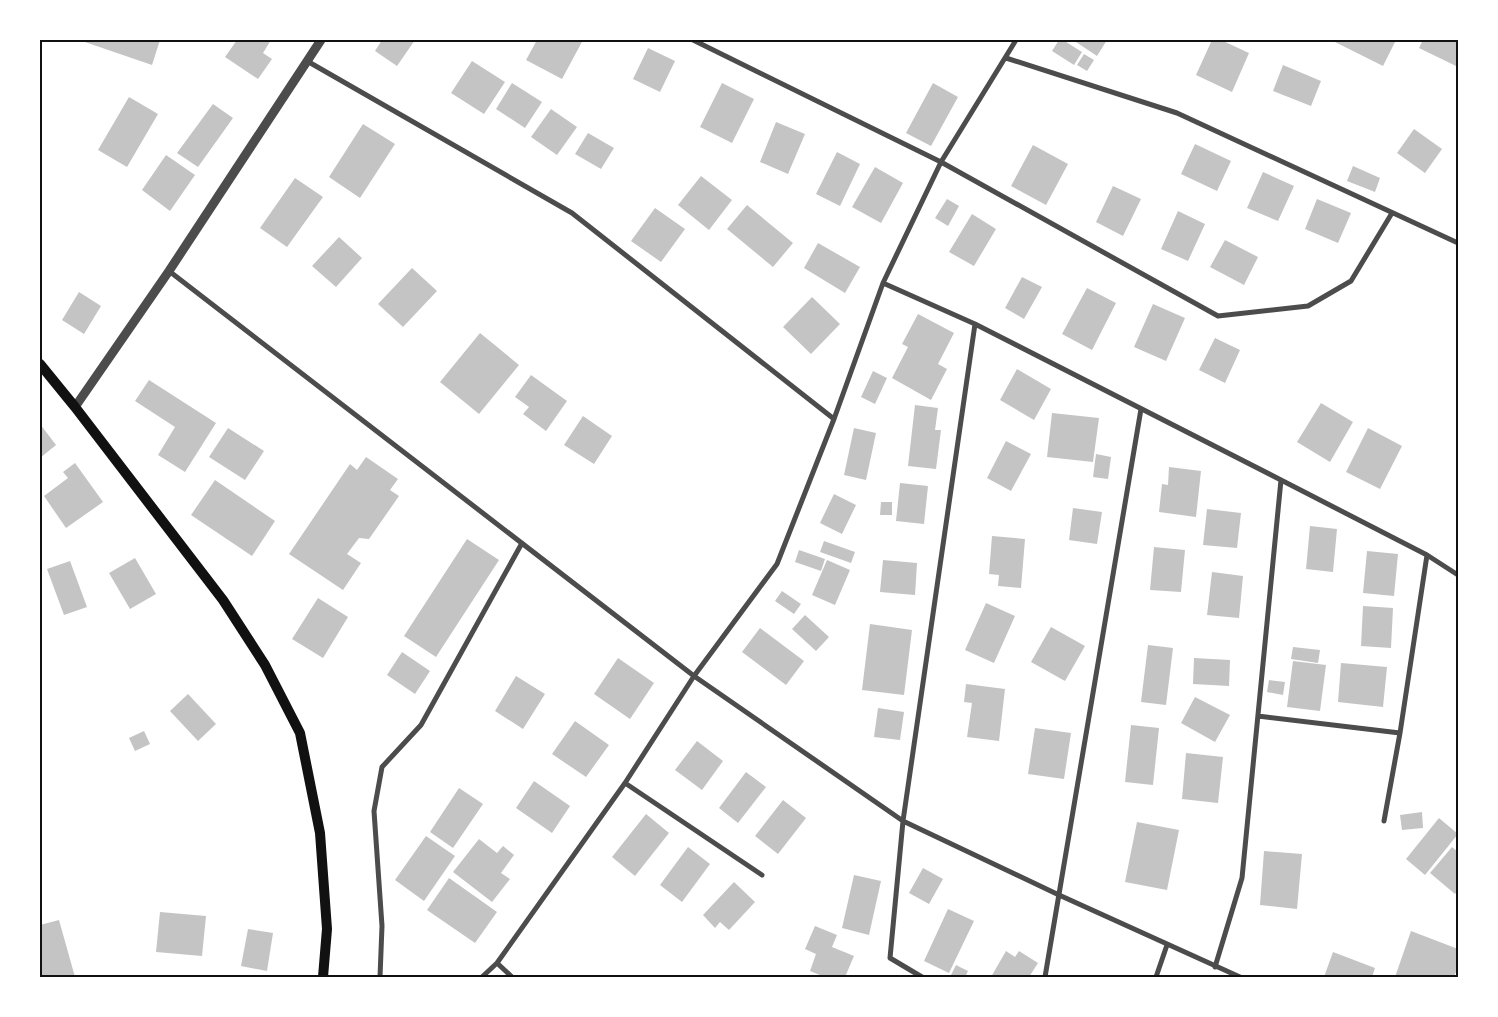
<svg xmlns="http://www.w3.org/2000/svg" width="1498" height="1017" viewBox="0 0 1498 1017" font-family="Poppins,sans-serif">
  <rect width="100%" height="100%" fill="#fff"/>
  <!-- building -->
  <path fill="#c4c4c4" d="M79,40H160L152,65Z
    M237,40H271L263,53L272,59L258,79L225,57Z
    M382,40H415L397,66L375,51Z
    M537,40H583L562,79L526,60Z
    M1059,40H1063L1082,52L1074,65L1052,51Z
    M1073,40H1107L1097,56Z
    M1212,40H1221L1249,53L1232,92L1196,75Z
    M1331,40H1396L1383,66Z
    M1423,40H1458V67L1419,48Z
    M648,48L675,61L660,92L633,79Z
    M1084,54L1094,60L1087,71L1077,65Z
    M472,61L505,82L484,114L451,93Z
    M1283,65L1321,81L1311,106L1273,91Z
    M512,83L542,102L525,128L496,109Z
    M722,83L754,99L732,143L700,127Z
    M933,83L958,97L931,146L906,133Z
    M129,97L158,114L127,167L98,150Z
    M213,104L233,118L198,167L177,153Z
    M551,109L577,127L557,155L531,137Z
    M776,122L805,134L788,174L760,162Z
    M363,124L395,144L360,198L329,177Z
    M1414,129L1442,149L1425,173L1397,153Z
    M588,133L614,148L601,169L575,154Z
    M1195,144L1231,161L1217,191L1181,174Z
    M1033,145L1068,164L1046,205L1011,186Z
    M837,152L860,164L840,206L816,194Z
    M166,155L195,175L170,211L142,190Z
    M1353,166L1380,178L1375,192L1347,181Z
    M875,167L903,183L881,223L852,207Z
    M1263,172L1294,186L1278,221L1247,208Z
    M701,176L732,200L709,230L678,205Z
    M295,178L323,197L287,247L260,228Z
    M1113,186L1141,199L1123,236L1096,222Z
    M947,199L959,206L948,226L935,218Z
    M1317,199L1351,213L1338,243L1305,229Z
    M747,205L793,243L773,267L727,229Z
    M655,208L685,229L661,262L631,241Z
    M1178,211L1205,224L1188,261L1161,249Z
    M972,214L996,229L974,266L949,252Z
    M339,237L362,258L336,287L312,266Z
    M1225,240L1258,257L1244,285L1210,267Z
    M818,243L860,267L845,293L804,268Z
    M412,268L437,291L403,327L378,304Z
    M1022,277L1042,287L1024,319L1005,308Z
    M1087,288L1116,303L1092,350L1062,334Z
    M79,292L101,306L84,334L62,320Z
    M812,297L840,324L811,354L783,327Z
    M1153,304L1185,318L1166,361L1134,347Z
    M918,314L954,333L938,364L947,369L931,400L892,378L908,347L902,344Z
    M480,333L519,365L479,414L440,382Z
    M1215,338L1240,350L1225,383L1199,370Z
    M1017,369L1051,389L1034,420L1000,400Z
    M873,371L887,378L875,404L861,397Z
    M531,375L567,401L546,431L523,414L529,407L515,397Z
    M149,380L216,423L185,472L158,455L175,427L135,401Z
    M1321,403L1353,422L1330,462L1297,442Z
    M915,405L938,408L935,430H941L936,469L908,466Z
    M1052,413L1099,418L1093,462L1047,457Z
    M583,416L612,436L594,464L564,445Z
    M40,424L56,445L40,458Z
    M228,428L264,451L245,480L209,457Z
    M854,428L876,433L866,480L844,475Z
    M1368,428L1402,446L1380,489L1346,472Z
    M1006,441L1031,454L1011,491L987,478Z
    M1096,454L1111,457L1108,479L1093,477Z
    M366,457L398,479L390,490L399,496L369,539L359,538L347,554L361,563L343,590L289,554L350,464L357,470Z
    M75,463L103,502L66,528L44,496L68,478L63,472Z
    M1169,467L1201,471L1196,517L1159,512L1162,484L1168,485Z
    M215,480L275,521L252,556L191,515Z
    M900,483L928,486L924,524L896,521Z
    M834,494L856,505L842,534L820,523Z
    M881,502H892V515H880Z
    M1073,508L1102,512L1097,544L1069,540Z
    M1207,509L1241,513L1237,548L1203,545Z
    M1310,526L1337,529L1333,572L1306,569Z
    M992,536L1025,539L1021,588L998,586L999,575L989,574Z
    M467,539L499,560L436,657L404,636Z
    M824,541L855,552L851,563L820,552Z
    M1154,547L1185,550L1181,592L1150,590Z
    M799,550L825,559L821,571L795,562Z
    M1367,551L1398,554L1394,596L1363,593Z
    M135,558L156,594L130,609L109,573Z
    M827,560L850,570L835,605L812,595Z
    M883,560L917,563L915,595L880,592Z
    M70,561L87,607L64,615L47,569Z
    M1212,572L1243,576L1239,618L1207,615Z
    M782,591L801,604L794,614L775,601Z
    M318,598L348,617L323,658L292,639Z
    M986,603L1015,616L994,663L965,650Z
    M1363,606L1393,608L1391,648L1361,646Z
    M805,615L829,637L816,651L792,629Z
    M870,624L912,630L904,695L862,690Z
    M1051,627L1085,646L1065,681L1031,662Z
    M760,628L804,661L786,685L742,652Z
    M1148,645L1173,648L1166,705L1141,702Z
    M1293,647L1320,650L1318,663L1291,659Z
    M402,652L430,671L415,694L387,675Z
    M618,658L654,683L630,719L594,694Z
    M1194,658L1230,660L1229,686L1193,684Z
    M1293,661L1326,665L1320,711L1287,707Z
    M1341,663L1387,667L1383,707L1338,702Z
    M516,676L545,694L523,729L495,711Z
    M1269,680L1285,682L1283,695L1267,692Z
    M966,684L1005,689L999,741L967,737L972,703L964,702Z
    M188,694L216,724L198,741L170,711Z
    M1195,697L1230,715L1215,742L1181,723Z
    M878,708L904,712L900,740L874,737Z
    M575,721L609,745L586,777L552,754Z
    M1131,725L1159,728L1153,785L1125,782Z
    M1035,728L1071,733L1064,779L1028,774Z
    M144,731L150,744L135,751L129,738Z
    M697,741L723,761L702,790L675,770Z
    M1186,753L1223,757L1218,803L1182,799Z
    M746,772L766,787L738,823L719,808Z
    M534,781L570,806L552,833L516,808Z
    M459,788L483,804L453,848L430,832Z
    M783,800L806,818L778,854L755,836Z
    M1422,812L1423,828L1402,830L1400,815Z
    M646,814L669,833L635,876L612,857Z
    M1439,818L1458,834L1425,875L1406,859Z
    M1137,822L1179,830L1167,890L1125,882Z
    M426,836L455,856L424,901L395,880Z
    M479,839L497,853L503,846L514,855L501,873L510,879L492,902L453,872Z
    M688,847L710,864L682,902L660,885Z
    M1452,847L1458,852V890L1455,894L1430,873Z
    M1264,851L1302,854L1297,909L1260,905Z
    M923,868L943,879L929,904L909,893Z
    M854,875L881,881L869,935L842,928Z
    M449,878L497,912L475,943L427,910Z
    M734,882L755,902L729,930L720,922L715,928L703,915Z
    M948,909L974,921L949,973L924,961Z
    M160,912L206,916L202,956L156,952Z
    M59,920L75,977H40V925Z
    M815,926L837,935L832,947L854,956L845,977H825L810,971L816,954L805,949Z
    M248,929L273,933L267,971L241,966Z
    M1411,931L1458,949V967L1454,977H1395Z
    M1006,951L1015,957L1019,951L1038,963L1029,977H991Z
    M1333,952L1375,968L1372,977H1324Z
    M956,965L968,971L965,977H950Z"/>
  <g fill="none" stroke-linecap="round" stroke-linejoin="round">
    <!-- minor -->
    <path stroke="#4c4c4c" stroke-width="5" d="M693,40L941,162L1218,316L1308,306L1351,281L1392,213
      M1006,58L1177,113L1458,243
      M307,61L572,213L834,419
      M169,271L694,676L903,821L1059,895L1240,977
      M883,283L975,324L1281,480L1427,555L1458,575
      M1258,716L1400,733
      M625,783L762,875
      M1384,821L1400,733L1427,555
      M497,963L512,977
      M1215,967L1242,878L1281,480
      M380,977L382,926L374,811L382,767L421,725L522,543
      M482,977L497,963L625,783L694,676L777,564L834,419L883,283L941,162L1016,40
      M922,977L890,958L903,821L975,324
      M1045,977L1141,409
      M1156,977L1167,945"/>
    <!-- tertiary -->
    <path stroke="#4c4c4c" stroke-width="9" d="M75,407L169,271L321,40"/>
    <!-- secondary -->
    <path stroke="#111" stroke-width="10" d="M40,364L75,407L223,600L265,665L300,733L320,833L327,929L323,977"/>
  </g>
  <!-- border -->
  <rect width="1498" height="1017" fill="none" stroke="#ffffff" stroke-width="82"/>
  <rect x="41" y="41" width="1416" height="935" fill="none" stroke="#111" stroke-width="2"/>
</svg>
